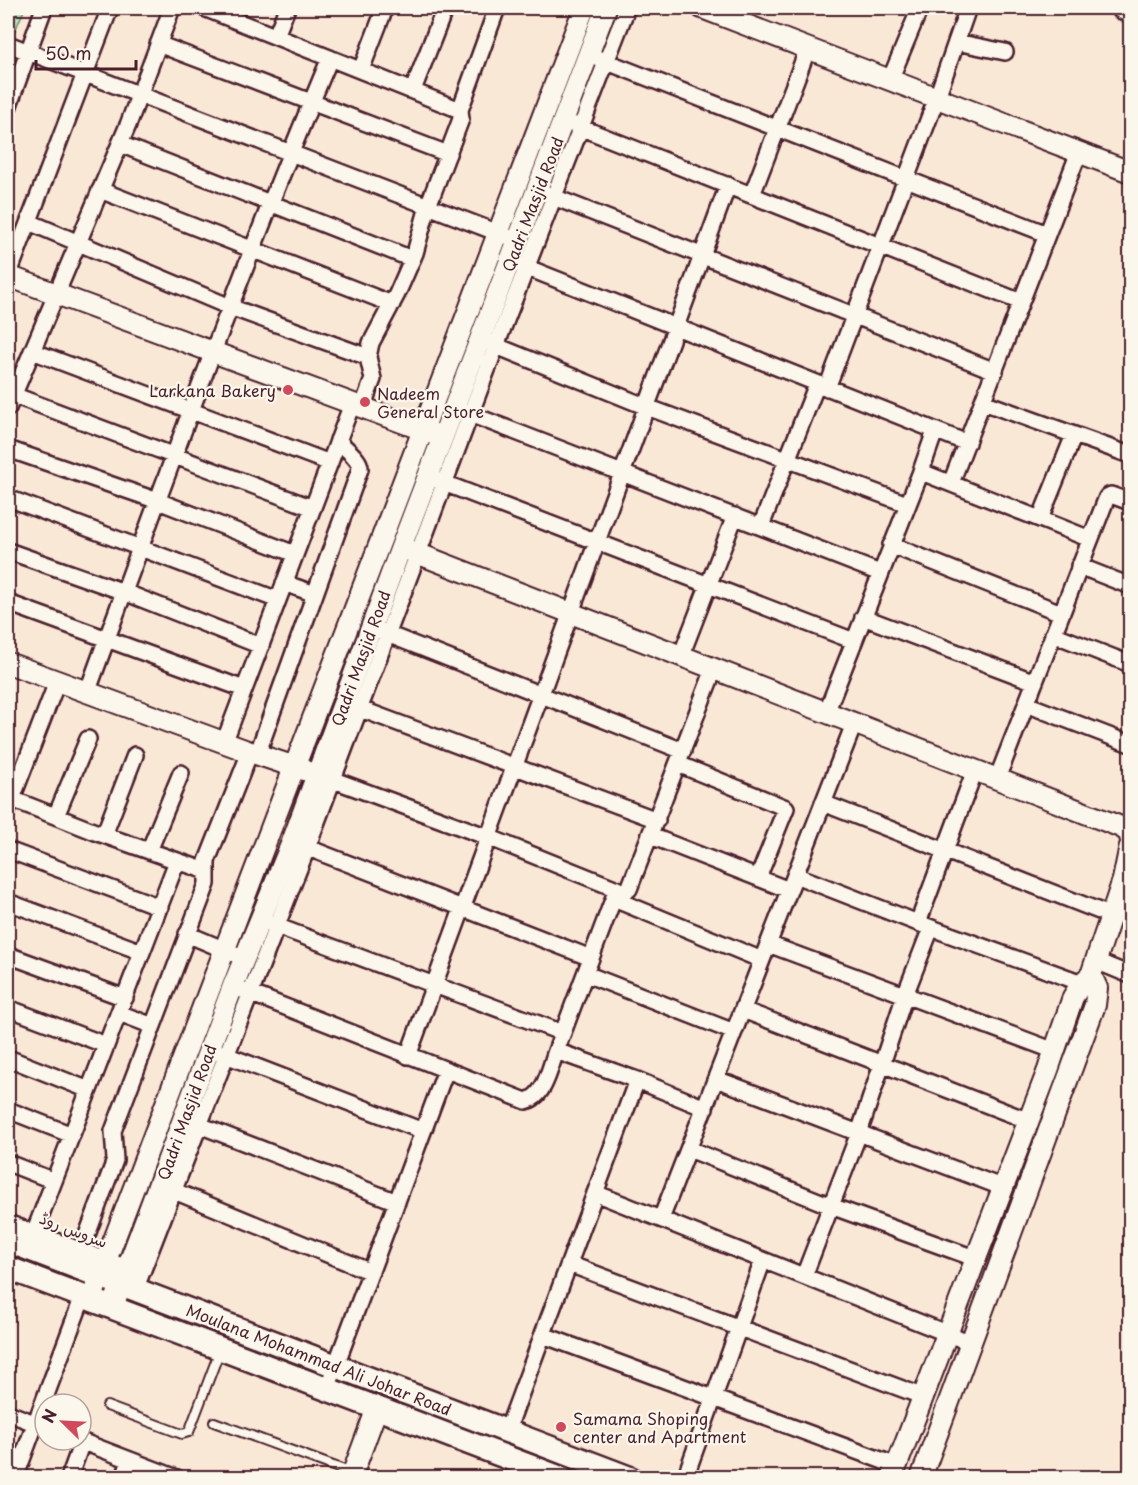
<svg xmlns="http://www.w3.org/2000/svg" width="1138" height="1485" viewBox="0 0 1138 1485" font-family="'Playpen Sans','Playpen Sans Arabic',sans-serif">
  <rect width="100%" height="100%" fill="#fae8d7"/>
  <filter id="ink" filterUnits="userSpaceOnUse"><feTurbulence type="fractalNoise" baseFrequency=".0167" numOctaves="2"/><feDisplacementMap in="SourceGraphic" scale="12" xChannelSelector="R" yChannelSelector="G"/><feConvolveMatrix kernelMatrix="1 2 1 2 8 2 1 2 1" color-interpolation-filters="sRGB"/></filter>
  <g filter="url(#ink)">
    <!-- green -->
    <path fill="#a8edb8" stroke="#798672" stroke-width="1.5" d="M8,8H25L12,37L8,35Z"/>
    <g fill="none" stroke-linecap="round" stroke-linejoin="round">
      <!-- service casing -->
      <g stroke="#4a1f2b" stroke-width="12">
        <path id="service" d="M107,1406L182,1434L189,1432L220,1350
          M214,1422L352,1473"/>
      </g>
      <!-- minor casing -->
      <g stroke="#4a1f2b" stroke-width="20">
        <path id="minor" d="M204,8L460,110L461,119L428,206L415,253L397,294L371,343L368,357L373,379L362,408
          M276,36L287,8
          M956,42L1005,52
          M8,44L506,236
          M158,44L448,154
          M597,58L1047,234
          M361,70L385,8
          M890,80L920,8
          M413,90L445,8
          M8,108L44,8
          M460,110L497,8
          M572,124L1021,302
          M120,144L412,259
          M100,190L392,304
          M546,194L995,371
          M752,195L808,48
          M29,222L230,307L368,357
          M518,264L967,443
          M8,276L110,8
          M489,343L647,407L907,504
          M32,351L330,463
          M827,388L937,97L968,8
          M13,395L313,508
          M983,402L1130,455
          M8,408L128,125L172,8
          M462,411L880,573
          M8,449L158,501L295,554
          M920,474L935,431
          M436,480L854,641
          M951,483L1079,152
          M8,498L278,600
          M1040,519L1074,435
          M761,526L817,384
          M891,545L1061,613
          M8,551L124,592L261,646
          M1079,566L1130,586
          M284,583L315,594
          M8,603L244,689
          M863,617L1035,682
          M377,630L683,751
          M1053,634L1130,664
          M681,656L735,516
          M87,693C165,480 242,266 330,58
          M1026,704L1130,744
          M350,705L657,820
          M826,713L920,474L924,473L1090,539
          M224,743L352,404
          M257,755L360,469C361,459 345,449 338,440
          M678,764L786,808L758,878
          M323,776L488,837L617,889
          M997,779L1107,497L1111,495L1130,502
          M12,799L98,833L206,871
          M823,803L1112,916
          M8,809L57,682
          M56,816L88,739
          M104,835L135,755
          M651,836L789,890
          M298,844L591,958
          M8,850L160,907
          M149,851L181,773
          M795,875L918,923L1090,986
          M614,899L762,960
          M8,902L142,952
          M268,923L563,1033
          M918,923L975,770
          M187,934L244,958
          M768,944L1055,1051
          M8,955L125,998
          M1096,961L1130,975
          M586,974L734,1032
          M242,990L526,1101C545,1097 550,1067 556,1051L637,1080L705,1108
          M8,1008L106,1045
          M743,1010L1029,1121
          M119,1013L153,1026
          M556,1051L617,889L625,892L629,889L714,669
          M218,1052L423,1131
          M408,1056L728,185
          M8,1058L89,1090
          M716,1079L1004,1188
          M8,1110L72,1135
          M189,1121L397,1202
          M689,1149L831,1206L977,1259
          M8,1163L54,1181
          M167,1188L371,1272
          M595,1193L971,1343
          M661,1219L854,724
          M8,1223L127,1268
          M34,1233L177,861
          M81,1251L115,1160L113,1131L207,884V861L250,752
          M569,1264L924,1397
          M804,1276L859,1133L905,995L931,928
          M135,1290L307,848L496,346L627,8
          M543,1335L897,1466
          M327,1389L446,1070
          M8,1413L45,1427
          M507,1431L637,1080
          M78,1440L177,1478
          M15,1478L83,1296
          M69,1478L82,1442
          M124,1478L130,1460
          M685,1478L763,1260"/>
      </g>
      <!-- tertiary casing -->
      <g stroke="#4a1f2b" stroke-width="24">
        <path id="tertiary" d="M702,8L1130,172
          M8,276L434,434
          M401,547L1121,827L1130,833V837
          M8,663L250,752L304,770
          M116,1298L233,986L292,842L401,547L606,8
          M91,1300L584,8
          M351,1478L377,1408
          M892,1478L1048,1070L1073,997L1082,983L1091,975L1123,880L1130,846
          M921,1478L1095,1005L1097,988L1091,975"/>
      </g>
      <!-- secondary casing -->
      <g stroke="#4a1f2b" stroke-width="27">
        <path id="secondary" d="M1123,8L1130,11
          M8,1241L630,1478
          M8,1268L561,1478"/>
      </g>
      <!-- service -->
      <use href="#service" stroke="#fbf7ec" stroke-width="8"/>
      <!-- minor -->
      <use href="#minor" stroke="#fbf7ec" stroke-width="15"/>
      <!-- tertiary -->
      <use href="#tertiary" stroke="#fbf7ec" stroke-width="20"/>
      <!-- secondary -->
      <use href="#secondary" stroke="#fbf7ec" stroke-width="22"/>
    </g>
  </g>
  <!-- markers -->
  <g fill="#d1495b" stroke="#fbf7ec" stroke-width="2">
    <circle cx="288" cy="390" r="6"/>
    <circle cx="365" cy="402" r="6"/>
    <circle cx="561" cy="1427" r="6"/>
  </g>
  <g text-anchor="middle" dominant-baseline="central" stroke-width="4.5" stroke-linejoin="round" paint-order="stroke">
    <!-- street labels -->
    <g font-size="16" fill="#4a1f2b" stroke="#fbf7ec">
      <text transform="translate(532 204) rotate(-69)">Qadri Masjid Road</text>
      <text transform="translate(360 658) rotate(-70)">Qadri Masjid Road</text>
      <text transform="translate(186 1112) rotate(-70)">Qadri Masjid Road</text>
      <text transform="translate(74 1229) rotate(21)">سروس روڈ</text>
      <text transform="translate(319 1359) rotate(21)">Moulana Mohammad Ali Johar Road</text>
    </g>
    <!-- poi labels -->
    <g font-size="16" fill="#4a1f2b" stroke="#fbf7ec" text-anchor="start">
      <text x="276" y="390" text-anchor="end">Larkana Bakery</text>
      <text x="377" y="393">Nadeem<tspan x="377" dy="18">General Store</tspan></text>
      <text x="573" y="1418">Samama Shoping<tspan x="573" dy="18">center and Apartment</tspan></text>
    </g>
  </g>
  <!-- margin -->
  <rect width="1138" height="1485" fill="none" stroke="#fbf7ec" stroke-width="30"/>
  <rect x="15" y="15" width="1108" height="1455" fill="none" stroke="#4a1f2b" stroke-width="2" filter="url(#ink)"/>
  <!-- north arrow -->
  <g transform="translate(63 1422) rotate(294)"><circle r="28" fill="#fbf7ec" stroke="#b4a19f" stroke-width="1.5"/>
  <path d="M0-4.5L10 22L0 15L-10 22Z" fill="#d1495b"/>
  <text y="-9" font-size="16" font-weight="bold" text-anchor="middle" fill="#4a1f2b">N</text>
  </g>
  <!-- scale -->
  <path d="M36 60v9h100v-9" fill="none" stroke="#4a1f2b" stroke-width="3"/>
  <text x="45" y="60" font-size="18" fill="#4a1f2b" stroke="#fbf7ec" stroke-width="4.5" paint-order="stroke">50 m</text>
</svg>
